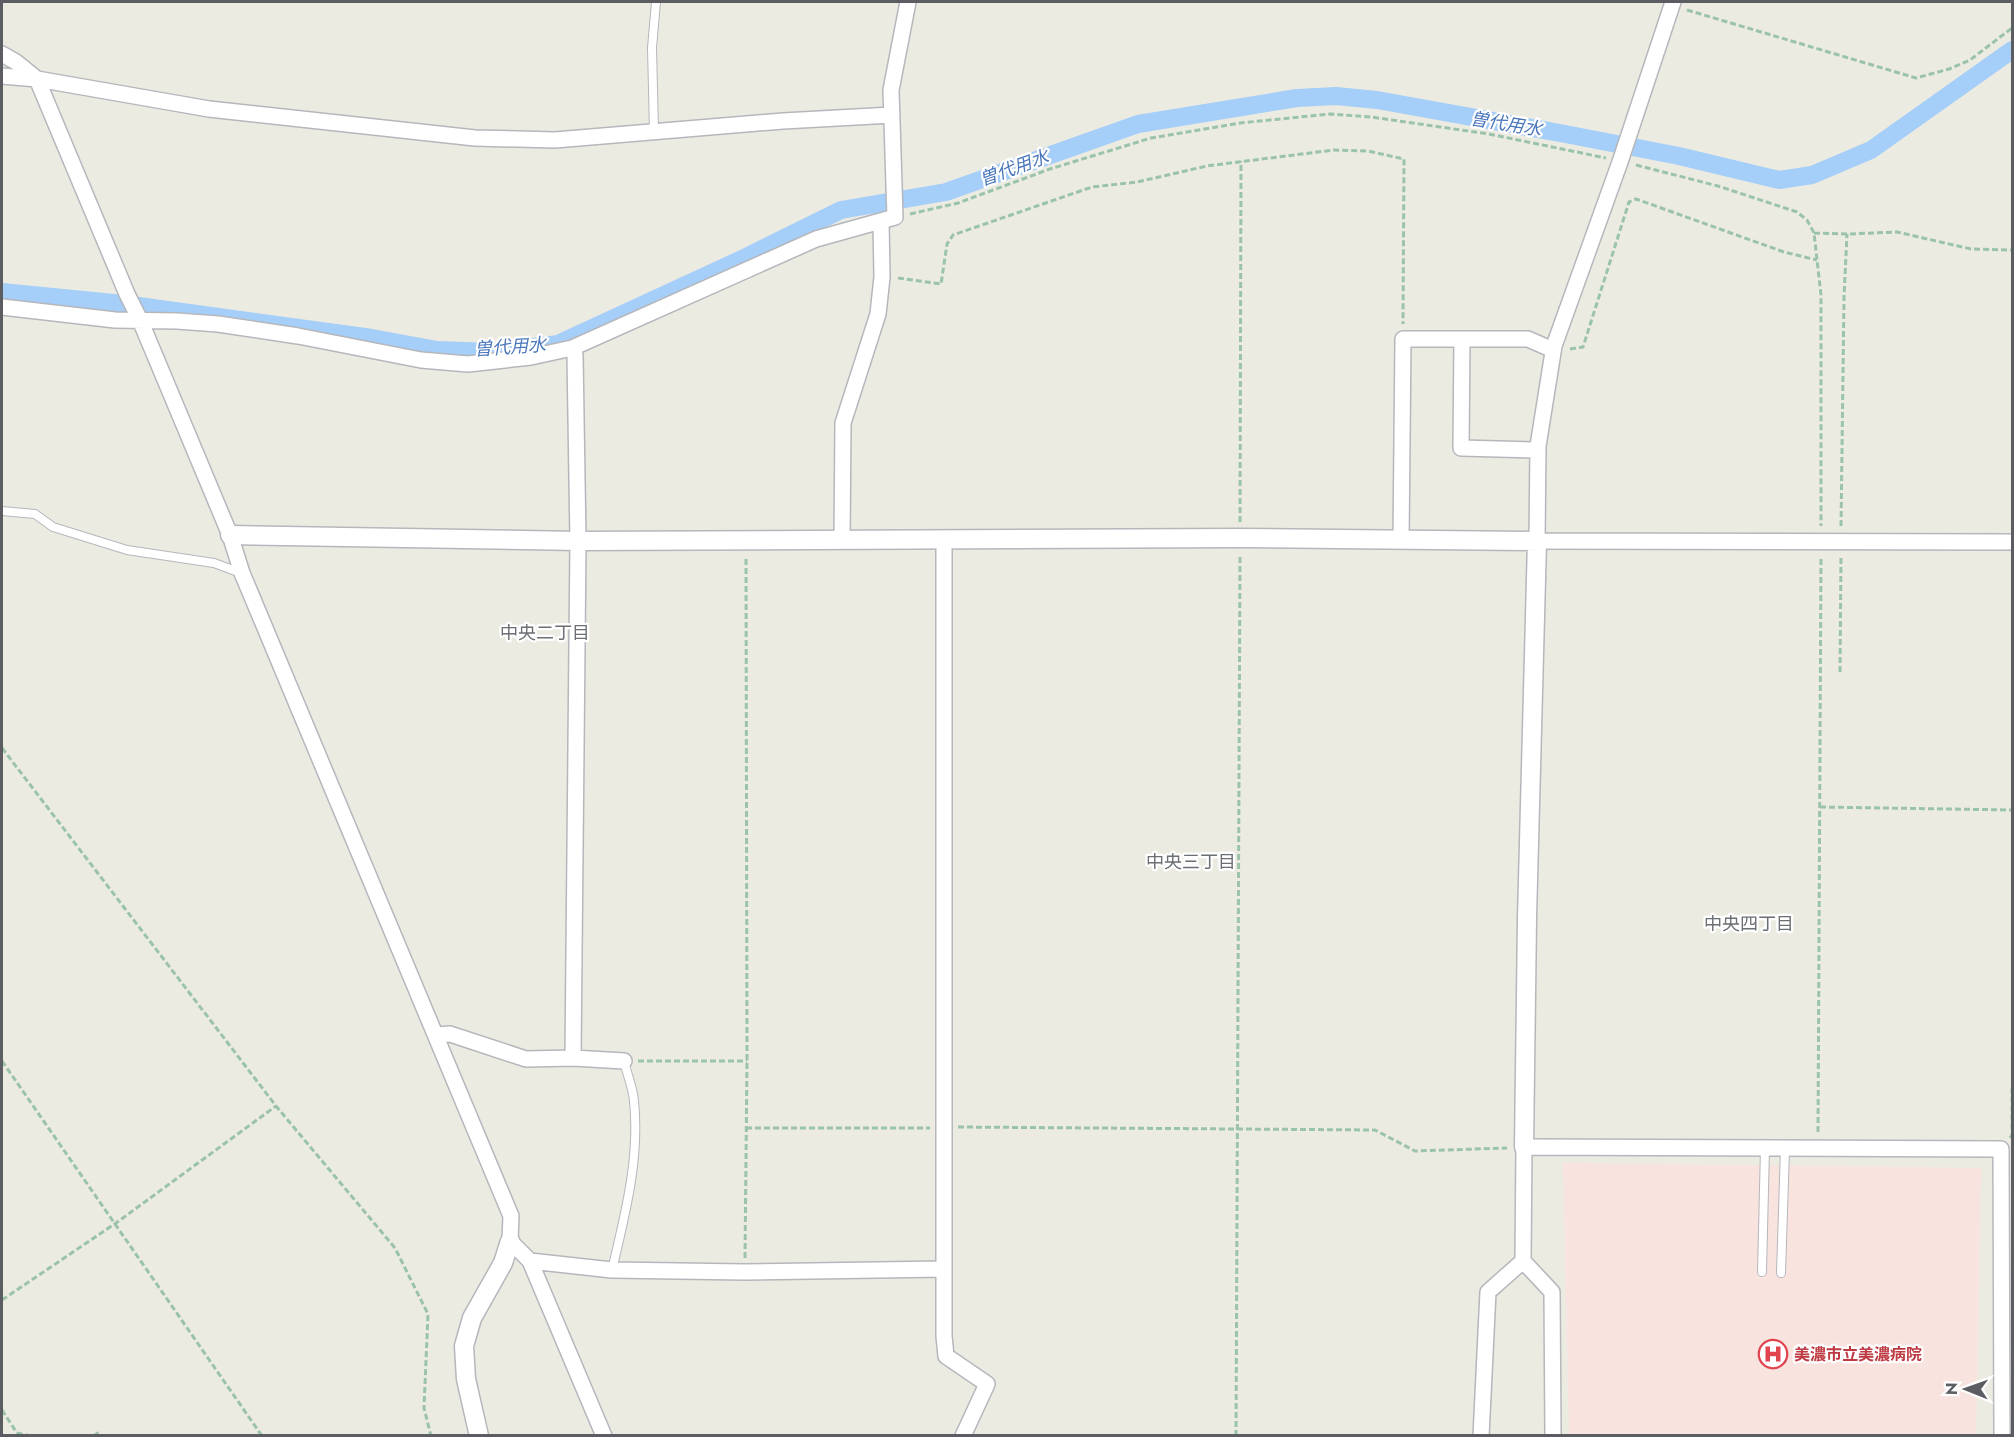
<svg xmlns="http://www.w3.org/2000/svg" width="2014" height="1437" viewBox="0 0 2014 1437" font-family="Jost,'Noto Sans JP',sans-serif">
  <rect width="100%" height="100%" fill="#ecebe2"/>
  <!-- medical -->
  <path fill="#f9e3df" d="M1563,1163L1981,1168L1976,1435H1569Z"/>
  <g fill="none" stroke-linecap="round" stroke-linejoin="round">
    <!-- canal -->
    <path stroke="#a5cef9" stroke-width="18" d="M2,292L124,304L372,338L437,350L492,352L558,344L742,259L841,210L946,192L1138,124L1297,98L1336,96L1377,100L1560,133L1679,156L1779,180L1812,175L1871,150L2012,50"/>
    <!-- service casing -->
    <g stroke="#b5b7bc" stroke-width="10">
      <path id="service" d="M654,131L652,48L656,2
        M2,511L35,514L53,527L127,550L214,563L241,573
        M612,1270C625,1215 640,1158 634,1101C633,1088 627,1074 624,1061
        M1762,1272L1765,1148
        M1781,1273L1785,1149"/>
    </g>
    <!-- minor casing -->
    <g stroke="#b5b7bc" stroke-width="18">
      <path id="minor" d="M1673,2L1620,162L1554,346L1538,446L1537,541L2012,542
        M2,54L16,62L37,79L127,294L140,320L230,535L242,573L511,1216L510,1241L530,1261L604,1436
        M2,76L37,79L209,109L475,138L555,140L783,121L892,115
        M2,307L115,320L177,321L218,324L298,336L421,360L468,364L531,357L572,348L575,355L578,541L573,1058
        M1462,339L1461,448L1538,450
        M572,348L816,239L895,217L891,90L908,2
        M842,540L843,423L878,314L882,277L881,221
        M944,540V1336L946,1356L987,1384L963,1436
        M1401,540L1403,339H1528L1553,350
        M436,1035L450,1034L526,1059L573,1058L624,1061
        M530,1261L612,1270L745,1272L943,1269
        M1523,1261L1524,1147L2001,1149L2002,1436
        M1481,1436L1488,1292L1523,1261L1552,1292L1553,1436"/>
    </g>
    <!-- tertiary casing -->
    <g stroke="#b5b7bc" stroke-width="21">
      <path id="tertiary" d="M230,535L578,541L1240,538L1537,541L1527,918L1524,1147
        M479,1436L466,1379L464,1346L472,1318L503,1263L510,1241"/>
    </g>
    <!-- path -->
    <path stroke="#9ac3a9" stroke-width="3" stroke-dasharray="6 3" stroke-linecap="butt" d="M1687,10L1916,78L1949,69L1970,60L2012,28
      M1636,165L1718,186L1797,212L1807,220L1814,233L1821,295V526
      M910,214L958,203L1050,169L1151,138L1240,123L1330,114L1371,117L1489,134L1606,158
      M1814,233L1847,234L1897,232L1971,249L2012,250
      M898,278L941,284L947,244L953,235L1092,187L1137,182L1207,166L1334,150L1368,151L1404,159L1403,324
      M1570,349L1583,347L1629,202L1636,199L1784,252L1817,260
      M1240,522L1241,161
      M1841,526L1844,297L1847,234
      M1840,672L1841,556
      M2,748L276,1106L395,1248L428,1314L424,1408L431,1436
      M1820,807L2012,810
      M2,1061L262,1436
      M638,1061H747
      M958,1127L1375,1130L1415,1151L1507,1148
      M746,1128H930
      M1818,1132L1821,556
      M2010,1138L2012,1135V1085
      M745,1258L747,1061L746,556
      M2,1300L116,1223L276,1106
      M2,1410L17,1433L31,1436
      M93,1436L98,1433L100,1436
      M1236,1436L1240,556"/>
    <!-- service -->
    <use href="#service" stroke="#fff" stroke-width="8"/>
    <!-- minor -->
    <use href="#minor" stroke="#fff" stroke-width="15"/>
    <!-- tertiary -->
    <use href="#tertiary" stroke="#fff" stroke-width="18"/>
  </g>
  <!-- icons -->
  <defs>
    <g id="hospital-ring" transform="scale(1.5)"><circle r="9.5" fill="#fff" stroke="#e0444e" stroke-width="1.5"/><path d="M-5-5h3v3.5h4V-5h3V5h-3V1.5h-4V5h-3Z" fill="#e0444e"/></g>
  </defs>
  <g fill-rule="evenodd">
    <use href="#hospital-ring" x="1773" y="1354"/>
  </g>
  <g text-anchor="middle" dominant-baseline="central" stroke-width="4.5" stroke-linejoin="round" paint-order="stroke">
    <!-- health labels -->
    <g font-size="16" font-weight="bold" fill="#be3a42" stroke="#fff" text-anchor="start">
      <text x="1794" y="1354">美濃市立美濃病院</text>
    </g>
    <!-- water labels -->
    <g font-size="18" font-style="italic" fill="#4a77bb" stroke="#fff">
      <text transform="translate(1506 124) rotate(9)">曽代用水</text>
      <text transform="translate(1014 168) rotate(-20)">曽代用水</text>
      <text transform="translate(510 347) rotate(-4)">曽代用水</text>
    </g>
    <!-- neighbourhood labels -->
    <g font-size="18" fill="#6c6f74" stroke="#fff">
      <text x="545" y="633">中央二丁目</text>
      <text x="1191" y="862">中央三丁目</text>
      <text x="1749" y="924">中央四丁目</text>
    </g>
  </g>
  <!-- border -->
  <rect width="2014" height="1437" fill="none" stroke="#5b5d62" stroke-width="6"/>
  <!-- north arrow -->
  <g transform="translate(1966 1389) rotate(271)" stroke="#ffffff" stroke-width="4.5" paint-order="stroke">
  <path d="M0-4.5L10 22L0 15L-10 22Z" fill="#5b5d62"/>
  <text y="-9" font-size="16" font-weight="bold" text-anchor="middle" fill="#5b5d62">N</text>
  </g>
</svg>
